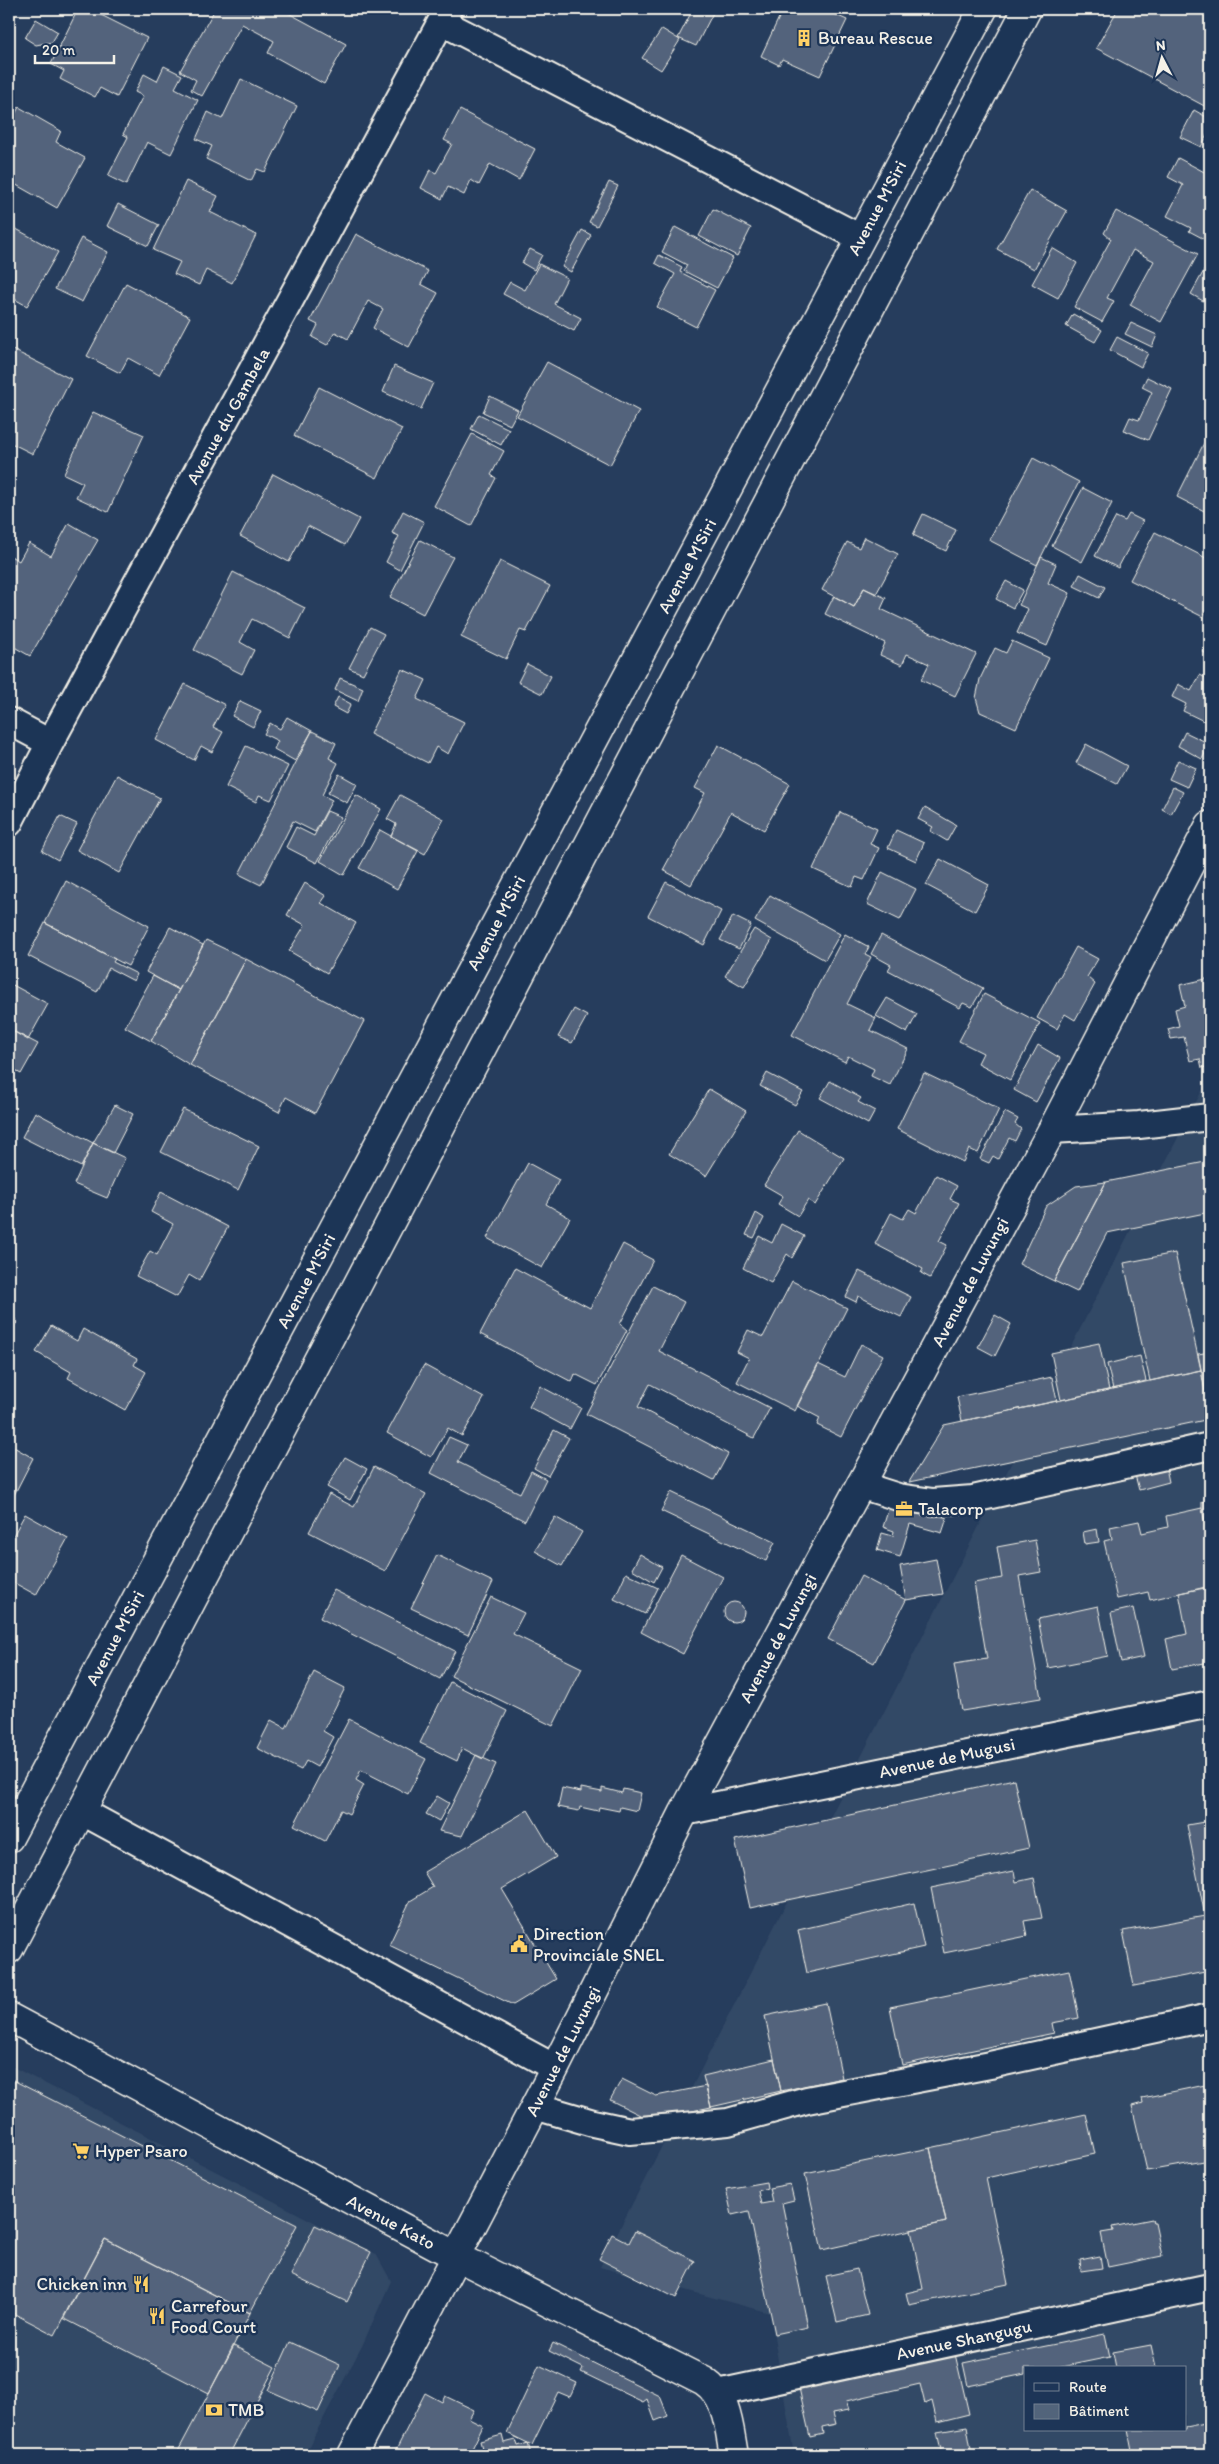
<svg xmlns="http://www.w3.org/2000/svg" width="1219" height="2464" viewBox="0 0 1219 2464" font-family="Itim,sans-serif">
  <rect width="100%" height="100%" fill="#263d5d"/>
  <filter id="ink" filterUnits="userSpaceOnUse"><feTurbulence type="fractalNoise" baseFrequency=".02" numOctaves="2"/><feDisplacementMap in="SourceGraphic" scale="10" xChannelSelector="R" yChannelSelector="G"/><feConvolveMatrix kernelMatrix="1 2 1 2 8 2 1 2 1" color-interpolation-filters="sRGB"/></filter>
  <g filter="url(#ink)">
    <!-- built -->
    <path fill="#334966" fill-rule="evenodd" d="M1210,1075V2455H794L770,2313L600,2267ZM1025,2368H1185V2430H1025Z
      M9,2065L376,2254L391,2281L362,2346L304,2455H9Z"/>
    <!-- building -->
    <path fill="#52647b" stroke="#f4f1e8" d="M78,9H89L147,38L117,97L100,88L95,97L60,79L64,71L51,64Z
      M215,9H281L346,44L324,84L268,53L274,41L242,24L202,96L191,90L196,80L180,71Z
      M638,9H651L648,14Z
      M693,9H715L696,46L678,38Z
      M783,9H823L847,20L820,76L782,59L779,65L761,56Z
      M1118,9H1195L1210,17V109L1096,48Z
      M36,19L58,32L52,42L36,45L25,38Z
      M662,29L680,40L661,70L642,58Z
      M164,66L182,75L175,88L198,100L171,154L147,142L126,185L108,176L128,137L123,134L143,96L135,92L144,74L157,81Z
      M241,79L297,106L265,172L257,169L251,181L206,159L212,146L196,139L208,112L222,119Z
      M19,107L61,131L56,142L85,158L57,208L11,182L9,187V126Z
      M460,110L535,149L519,180L490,164L479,185L471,180L464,195L448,187L442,199L421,188L430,170L436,173L452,144L444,140Z
      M1194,110L1210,119V129L1201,147L1180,137Z
      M1178,158L1210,175V232L1206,240L1189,231L1191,228L1167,216L1183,185L1168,177Z
      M186,181L218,196L210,212L256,235L232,283L206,270L199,285L174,274L180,262L153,250Z
      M609,182L618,186L597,226L589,222Z
      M1030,190L1067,211L1034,269L997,249Z
      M118,204L159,225L148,246L107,226Z
      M713,209L751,228L737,256L699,236Z
      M1116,211L1198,254L1161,322L1130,305L1154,261L1133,250L1107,298L1114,301L1102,322L1074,307L1111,239L1104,233Z
      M9,225L58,252L27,306L9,296Z
      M675,227L733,258L717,288L684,271L687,265L662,252Z
      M582,230L591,235L571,272L562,267Z
      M356,234L428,271L421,284L438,293L409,347L373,328L383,309L368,301L348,339L335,332L327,345L312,337L318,325L310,321Z
      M81,238L108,252L82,302L55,289Z
      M1052,248L1077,263L1058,298L1032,284Z
      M530,249L542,255L534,270L522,263Z
      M659,255L682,267L680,272L715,290L696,327L657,307L675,274L655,263Z
      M1210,260V305L1191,294Z
      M539,264L567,278L554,304L581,318L574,331L503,294L510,282L525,290Z
      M126,283L190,317L159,375L128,358L120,373L87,356Z
      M1073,314L1102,330L1095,342L1066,326Z
      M1131,323L1157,335L1152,347L1125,334Z
      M1117,337L1148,353L1141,367L1110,350Z
      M9,348L71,379L33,454L9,442Z
      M547,362L639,411L610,465L517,416Z
      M394,366L433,383L421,409L383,392Z
      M1147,377L1172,389L1148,440L1124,430L1130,417L1139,420L1152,392L1142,387Z
      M319,387L402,429L377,478L294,436Z
      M490,396L518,410L510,425L483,412Z
      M93,412L144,435L108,512L76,497L83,483L64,474Z
      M479,414L509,429L501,445L471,429Z
      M472,434L504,451L491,475L496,478L471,526L434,506Z
      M1208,435L1210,436V514L1177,497Z
      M1033,458L1079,482L1037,565L989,540Z
      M273,474L359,519L345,545L308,526L289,562L240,536Z
      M1083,488L1112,503L1082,562L1052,546Z
      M403,511L424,522L400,570L386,562L399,536L392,533Z
      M923,514L956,530L946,551L913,535Z
      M1129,514L1143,521L1118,568L1095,556L1116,517L1125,521Z
      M69,523L98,540L30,656L9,644V555L19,561L29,543L51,556Z
      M1155,532L1210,560V608L1208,606L1203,617L1130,580Z
      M864,537L898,554L876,594L864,588L854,607L822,590L847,542L859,548Z
      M420,540L453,557L423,614L390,597Z
      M1041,557L1056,564L1048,583L1070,593L1047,646L1017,633L1028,609L1019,605Z
      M500,561L550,586L526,632L520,630L506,659L461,637Z
      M233,572L305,608L290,638L252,619L240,642L254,650L242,674L194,650Z
      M1080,574L1105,587L1099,598L1074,586Z
      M1006,581L1023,590L1013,608L996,599Z
      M864,588L886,598L881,609L976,654L955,696L921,680L929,664L907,654L902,665L880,655L885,643L825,614L834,596L854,607Z
      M370,627L384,634L363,674L349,668Z
      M1012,641L1049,658L1016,728L980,712L976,698L980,679L995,648L1006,653Z
      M1208,644L1210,645V656L1203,652Z
      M527,664L551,676L542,694L518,682Z
      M402,669L426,680L417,699L464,722L448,754L436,747L428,763L370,734Z
      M1200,675L1210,680V724L1183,711L1186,704L1172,697L1178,684L1191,691Z
      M340,678L363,688L358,701L335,690Z
      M185,684L225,705L213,727L223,732L212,752L201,746L194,760L156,740Z
      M338,697L351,704L346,714L333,707Z
      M240,701L261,711L253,727L232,716Z
      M287,717L312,731L295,761L274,749L278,741L264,734L270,723L280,729Z
      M312,731L336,743L329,758L338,763L322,795L332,800L315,832L293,821L261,885L239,874Z
      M1185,732L1210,744L1202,759L1178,746Z
      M1086,744L1127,766L1117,784L1076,763Z
      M718,745L790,784L764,830L731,812L691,885L663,870L705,793L695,788Z
      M246,746L288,766L271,800L259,795L256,802L226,787Z
      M1178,760L1196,768L1187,787L1169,779Z
      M339,774L357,784L347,803L328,793Z
      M117,775L160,798L119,873L77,850Z
      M1173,787L1183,792L1171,814L1162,809Z
      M356,795L381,809L344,875L320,861Z
      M400,795L444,819L425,854L391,836L396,824L387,819Z
      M925,807L956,825L947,841L930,831L933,827L918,819Z
      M327,811L341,817L317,863L286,847L296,827L314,836Z
      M840,812L877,829L870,844L879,848L864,880L856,877L852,887L813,869Z
      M60,816L77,824L58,860L42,851Z
      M380,830L418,851L397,889L359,868Z
      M896,830L924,843L916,861L888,848Z
      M940,859L989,885L975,911L926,885Z
      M882,872L916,889L900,920L867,904Z
      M66,881L149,926L128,966L45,923Z
      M666,882L721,911L704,945L648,916Z
      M305,883L326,896L321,903L356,923L327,973L289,951L305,925L287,915Z
      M770,895L840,934L825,960L755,921Z
      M733,916L751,925L739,949L720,940Z
      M45,923L115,959L113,962L137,974L134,981L109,968L97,992L28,956Z
      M170,927L203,945L179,990L146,972Z
      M754,929L772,940L744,987L725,976Z
      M845,934L869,947L865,954L871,957L847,1004L876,1018L870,1030L908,1049L890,1085L871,1076L874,1069L848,1056L845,1062L792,1035Z
      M881,935L983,988L972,1007L963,1003L960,1008L888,970L891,965L871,954Z
      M206,940L246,959L190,1065L151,1041Z
      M1076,947L1098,959L1087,977L1095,984L1075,1020L1065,1014L1057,1029L1037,1018Z
      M246,959L364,1021L315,1113L286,1097L279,1112L190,1065Z
      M153,976L179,990L151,1041L125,1027Z
      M1210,978V1066L1202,1068L1200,1059L1190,1061L1184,1037L1171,1039L1168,1029L1179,1026L1175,1009L1185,1006L1180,985Z
      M9,983L48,1004L28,1040L9,1029Z
      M984,994L1040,1023L1010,1080L978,1063L983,1053L959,1041Z
      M887,998L917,1014L907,1033L876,1016Z
      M574,1009L587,1016L572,1043L558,1037Z
      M9,1029L38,1044L21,1074L14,1070L10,1079Z
      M1038,1045L1060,1058L1036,1102L1014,1090Z
      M767,1073L803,1092L795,1105L760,1086Z
      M924,1073L999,1109L978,1153L969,1149L963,1162L897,1129Z
      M830,1081L861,1098L858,1102L875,1111L868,1124L820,1098Z
      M709,1089L746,1111L706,1176L669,1154Z
      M115,1105L133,1114L113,1153L93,1143Z
      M183,1109L259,1146L238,1190L161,1152Z
      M35,1112L93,1143L81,1167L22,1137Z
      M1005,1112L1018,1119L1015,1124L1021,1129L1015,1141L1009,1138L998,1159L993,1156L989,1163L980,1159Z
      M798,1130L844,1158L815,1205L808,1200L798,1216L778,1204L783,1196L764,1185Z
      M93,1143L125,1158L107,1198L74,1184Z
      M1210,1161V1212L1107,1233L1077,1292L1054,1281L1106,1182Z
      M528,1163L559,1180L546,1204L570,1218L542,1268L487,1238Z
      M936,1175L957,1186L950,1199L959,1203L939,1241L947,1245L930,1278L921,1273L923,1269L875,1244L891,1213L903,1219L909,1209L916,1213Z
      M1106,1182L1054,1281L1019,1264L1046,1206L1076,1186Z
      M161,1192L228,1227L199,1281L189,1275L177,1297L136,1276L150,1251L157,1255L173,1224L151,1212Z
      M756,1213L764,1218L754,1238L746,1235Z
      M781,1224L804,1236L792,1258L787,1254L771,1283L743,1268L759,1236L772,1243Z
      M623,1244L653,1260L620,1324L627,1330L597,1385L575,1374L572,1382L480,1334L515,1268L590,1308Z
      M1175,1253L1201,1370L1150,1381L1124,1263Z
      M859,1271L911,1297L901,1317L858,1296L856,1302L846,1297Z
      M792,1281L847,1308L795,1411L737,1382L749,1358L737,1352L748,1330L763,1337Z
      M653,1286L684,1302L659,1351L770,1408L754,1438L650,1384L638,1407L728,1454L714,1480L586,1414Z
      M9,1313L18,1322L9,1331Z
      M995,1315L1011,1324L995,1356L978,1347Z
      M51,1326L77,1341L83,1329L137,1359L134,1365L146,1372L125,1410L68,1378L71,1372L36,1352Z
      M1099,1343L1109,1390L1061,1400L1051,1353Z
      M861,1344L883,1355L841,1437L817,1425L820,1418L797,1406L818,1364L845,1377Z
      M1210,1352V1414L1198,1354Z
      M1140,1356L1146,1381L1113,1389L1107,1364Z
      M424,1365L484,1398L462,1436L448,1428L431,1457L387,1433Z
      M1201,1370L1210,1419L909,1482L944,1425Z
      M1052,1377L1057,1401L962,1421L957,1397Z
      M540,1386L581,1408L570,1429L529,1407Z
      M554,1430L569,1438L548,1476L534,1468Z
      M449,1437L467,1445L458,1462L520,1493L531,1471L546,1479L525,1521L431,1473Z
      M12,1446L33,1458L14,1495L9,1492V1451Z
      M345,1457L367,1469L350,1500L327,1487Z
      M374,1467L426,1494L385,1571L309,1532L329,1494L354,1507Z
      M1166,1468L1169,1482L1139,1490L1135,1475Z
      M671,1492L775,1542L766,1561L661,1511Z
      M1210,1500V1546L1202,1508V1502Z
      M891,1501L947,1518L942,1533L910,1524L900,1557L877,1550L882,1533L893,1536L894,1531L883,1527Z
      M1202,1508L1210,1546V1586L1150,1600L1148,1592L1117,1599L1104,1541L1112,1539L1110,1527L1139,1521L1142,1533L1168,1527L1166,1516Z
      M25,1514L68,1538L36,1595L9,1580V1543Z
      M555,1517L582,1532L562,1566L535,1551Z
      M1097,1529L1099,1542L1085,1544L1083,1532Z
      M1035,1540L1041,1572L1019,1576L1041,1698L962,1711L954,1664L987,1659L974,1583L1002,1578L997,1547Z
      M640,1554L662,1567L654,1582L632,1569Z
      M437,1555L493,1582L468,1635L411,1608Z
      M681,1555L723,1577L683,1654L641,1632Z
      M936,1559L943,1594L906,1600L900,1566Z
      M626,1573L658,1588L645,1614L614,1599Z
      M861,1576L906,1600L874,1663L828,1639Z
      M1210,1587V1662L1172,1669L1166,1639L1187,1634L1179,1593Z
      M334,1590L455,1651L440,1679L320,1618Z
      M491,1597L524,1613L513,1634L582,1668L553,1726L451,1676Z
      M724 1612a10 10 0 1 1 20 0a10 10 0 1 1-20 0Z
      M1098,1606L1108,1656L1048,1668L1038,1619Z
      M1133,1608L1144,1657L1121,1662L1111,1613Z
      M314,1672L345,1688L323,1731L333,1737L317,1767L306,1761L301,1770L257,1748L271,1720L286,1728Z
      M450,1682L507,1711L483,1759L462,1748L457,1761L420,1743Z
      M349,1719L426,1759L408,1794L361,1770L356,1780L364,1785L349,1814L341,1810L325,1841L294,1825Z
      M476,1755L496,1764L462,1836L439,1831Z
      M1014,1779L1029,1848L750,1908L735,1840Z
      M562,1788L581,1792V1788L602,1792V1788L622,1793L623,1789L641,1793L637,1811L620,1807L619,1811L599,1807L598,1811L580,1807L579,1811L558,1807Z
      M437,1796L449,1803L439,1821L426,1814Z
      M528,1810L556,1857L502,1889L556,1979L513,2005L389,1945L410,1901L433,1887L424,1872Z
      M1210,1821V1971L1134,1986L1123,1931L1205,1916L1187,1825Z
      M1014,1871L1016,1882L1034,1878L1042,1918L1024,1921L1027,1936L944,1953L931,1888Z
      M914,1903L924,1947L807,1973L798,1930Z
      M1069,1970L1079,2018L1052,2023L1054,2033L902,2065L890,2007Z
      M826,2003L842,2078L781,2091L765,2016Z
      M774,2059L781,2091L711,2107L703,2076Z
      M9,2078L297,2225L250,2313L105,2239L55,2335L9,2311Z
      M622,2079L656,2096L706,2086L711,2107L650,2120L610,2100Z
      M1210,2084V2160L1147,2171L1132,2106L1143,2103L1142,2098Z
      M1086,2114L1095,2154L986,2178L1008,2284L909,2305L906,2293L923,2289L911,2230L946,2222L930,2148Z
      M930,2148L946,2222L822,2250L805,2174Z
      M766,2182L767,2188L758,2191L761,2204L772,2202L769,2188L790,2184L794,2200L782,2203L808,2327L775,2334L749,2211L732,2215L726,2189Z
      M1152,2219L1153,2223H1155L1162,2256L1108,2267L1101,2233L1113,2231L1112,2227Z
      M315,2225L371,2252L347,2302L291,2275Z
      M635,2231L695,2261L676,2298L599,2259L612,2234L629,2243Z
      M105,2239L250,2313L209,2393L63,2318Z
      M1100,2256L1102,2268L1081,2271L1080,2260Z
      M857,2269L868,2315L837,2322L826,2276Z
      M1105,2334L1110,2357L1056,2368H1025V2374L968,2386L963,2363Z
      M290,2342L340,2365L318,2412L268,2390Z
      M553,2343L660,2396L668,2416L655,2421L647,2399L643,2402L581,2372L583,2368L549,2351Z
      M1151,2345L1156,2368H1116L1113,2352Z
      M234,2346L275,2367L229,2455H176Z
      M955,2354L969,2414L937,2422L932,2401L925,2404L920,2384L846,2401L849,2410L833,2413L836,2424L822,2427L823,2434L810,2437L799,2388Z
      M539,2365L577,2383L570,2397L558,2392L532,2445L507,2433Z
      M425,2393L442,2402L445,2396L474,2410L469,2419L483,2426L469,2455L394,2454Z
      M1210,2422V2455H1133L1128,2430H1185V2427Z
      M967,2427L972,2455H942L937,2432Z
      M502,2435L504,2443L516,2440L518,2446L528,2443L531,2455H472L483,2452L480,2441Z"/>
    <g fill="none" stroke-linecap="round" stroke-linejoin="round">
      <!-- minor casing -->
      <g stroke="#f4f1e8" stroke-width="30">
        <path id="minor" d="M442,22L861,238
          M9,721L50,743
          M9,823L50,743L448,9
          M1052,1130L1139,1125L1210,1117
          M860,1485L898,1497L933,1502L973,1499L1210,1446
          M81,1811L555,2068
          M684,1812L1210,1704
          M535,2106L593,2123L630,2131L728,2122L807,2100L990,2065L1210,2017
          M718,2393L1210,2287"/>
      </g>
      <!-- tertiary casing -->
      <g stroke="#f4f1e8" stroke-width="31">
        <path id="tertiary" d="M9,2017L456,2256L704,2381C728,2397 729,2429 734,2455
          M352,2455L555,2068L684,1812L1052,1130L1210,825"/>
      </g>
      <!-- trunk casing -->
      <g stroke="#f4f1e8" stroke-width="31">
        <path id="trunk" d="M9,1838L983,9
          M9,1949L1027,9"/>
      </g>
      <!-- minor -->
      <use href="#minor" stroke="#1d3557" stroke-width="26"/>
      <!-- tertiary -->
      <use href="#tertiary" stroke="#1d3557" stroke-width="28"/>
      <!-- trunk -->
      <use href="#trunk" stroke="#1d3557" stroke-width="28"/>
    </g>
  </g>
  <!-- icons -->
  <defs>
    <g id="building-bare" transform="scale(1.35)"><path d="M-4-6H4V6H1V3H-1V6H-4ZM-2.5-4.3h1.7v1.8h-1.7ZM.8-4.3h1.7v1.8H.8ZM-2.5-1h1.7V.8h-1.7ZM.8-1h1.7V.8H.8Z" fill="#ffd166" stroke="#1d3557" stroke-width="2.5" paint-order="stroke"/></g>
    <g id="office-bare" transform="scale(1.35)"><path d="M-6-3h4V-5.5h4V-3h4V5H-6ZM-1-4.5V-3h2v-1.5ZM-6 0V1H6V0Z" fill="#ffd166" stroke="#1d3557" stroke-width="2.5" paint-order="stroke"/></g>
    <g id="civic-bare" transform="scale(1.35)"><path d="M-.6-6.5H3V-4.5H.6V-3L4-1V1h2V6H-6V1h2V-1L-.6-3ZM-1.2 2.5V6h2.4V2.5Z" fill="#ffd166" stroke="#1d3557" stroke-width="2.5" paint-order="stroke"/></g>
    <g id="supermarket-bare" transform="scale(1.35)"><path d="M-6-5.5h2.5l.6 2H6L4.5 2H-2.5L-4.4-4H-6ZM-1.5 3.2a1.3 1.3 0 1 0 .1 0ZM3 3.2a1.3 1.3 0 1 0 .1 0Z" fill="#ffd166" stroke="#1d3557" stroke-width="2.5" paint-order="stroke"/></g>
    <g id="restaurant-bare" transform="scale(1.35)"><path d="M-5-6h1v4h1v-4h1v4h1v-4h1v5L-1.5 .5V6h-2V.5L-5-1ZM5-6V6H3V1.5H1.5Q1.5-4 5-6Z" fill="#ffd166" stroke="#1d3557" stroke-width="2.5" paint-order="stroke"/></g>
    <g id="bank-bare" transform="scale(1.35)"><path d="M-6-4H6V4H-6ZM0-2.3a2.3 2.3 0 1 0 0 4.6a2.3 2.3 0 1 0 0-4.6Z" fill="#ffd166" stroke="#1d3557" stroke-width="2.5" paint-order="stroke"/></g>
  </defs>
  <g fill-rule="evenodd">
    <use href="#building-bare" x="804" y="38"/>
    <use href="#office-bare" x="904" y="1509"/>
    <use href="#civic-bare" x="519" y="1944"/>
    <use href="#supermarket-bare" x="81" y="2151"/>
    <use href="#restaurant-bare" x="141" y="2284"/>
    <use href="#restaurant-bare" x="157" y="2316"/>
    <use href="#bank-bare" x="214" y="2410"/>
  </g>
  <g text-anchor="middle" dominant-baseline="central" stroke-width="5" stroke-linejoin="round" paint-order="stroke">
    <!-- poi labels -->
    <g font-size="18" fill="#f4f1e8" stroke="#1d3557" text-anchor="start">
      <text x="818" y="38">Bureau Rescue</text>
      <text x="918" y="1509">Talacorp</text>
      <text x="533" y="1934">Direction<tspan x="533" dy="21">Provinciale SNEL</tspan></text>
      <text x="95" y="2151">Hyper Psaro</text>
      <text x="127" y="2284" text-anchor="end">Chicken inn</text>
      <text x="171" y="2306">Carrefour<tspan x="171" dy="21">Food Court</tspan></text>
      <text x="228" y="2410">TMB</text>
    </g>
    <!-- street labels -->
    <g font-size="18" fill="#f4f1e8" stroke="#1d3557">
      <text transform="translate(877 208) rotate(-62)">Avenue M'Siri</text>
      <text transform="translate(228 416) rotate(-61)">Avenue du Gambela</text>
      <text transform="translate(687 566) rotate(-62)">Avenue M'Siri</text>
      <text transform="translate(496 923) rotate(-62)">Avenue M'Siri</text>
      <text transform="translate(306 1281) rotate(-62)">Avenue M'Siri</text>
      <text transform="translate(970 1282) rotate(-62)">Avenue de Luvungi</text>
      <text transform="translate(115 1638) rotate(-62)">Avenue M'Siri</text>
      <text transform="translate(778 1638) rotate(-62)">Avenue de Luvungi</text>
      <text transform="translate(947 1758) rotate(-12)">Avenue de Mugusi</text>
      <text transform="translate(563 2051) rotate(-63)">Avenue de Luvungi</text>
      <text transform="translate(391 2222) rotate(28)">Avenue Kato</text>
      <text transform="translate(964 2340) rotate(-12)">Avenue Shangugu</text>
    </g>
  </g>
  <!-- margin -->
  <rect width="1219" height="2464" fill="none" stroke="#1d3557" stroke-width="30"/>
  <rect x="15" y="15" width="1189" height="2434" fill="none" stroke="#f4f1e8" stroke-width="2" filter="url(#ink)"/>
  <!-- legend -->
  <rect x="1024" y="2366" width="162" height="65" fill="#1d3557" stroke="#738091"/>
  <rect x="1034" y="2383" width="25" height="8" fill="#1d3557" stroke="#738091"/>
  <text x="1069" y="2392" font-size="15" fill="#f4f1e8">Route</text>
  <rect x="1034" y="2404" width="25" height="15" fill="#52647b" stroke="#738091"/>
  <text x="1069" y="2416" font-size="15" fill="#f4f1e8">Bâtiment</text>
  <!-- north arrow -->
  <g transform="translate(1162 58) rotate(354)" stroke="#1d3557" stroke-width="4" paint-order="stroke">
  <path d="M0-4L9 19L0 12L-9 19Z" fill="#f4f1e8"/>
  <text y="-8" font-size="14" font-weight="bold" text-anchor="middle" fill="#f4f1e8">N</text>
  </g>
  <!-- scale -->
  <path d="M35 55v8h79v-8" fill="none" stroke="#f4f1e8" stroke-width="2.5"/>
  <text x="42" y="55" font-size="15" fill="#f4f1e8" stroke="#1d3557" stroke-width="4" paint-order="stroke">20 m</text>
</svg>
